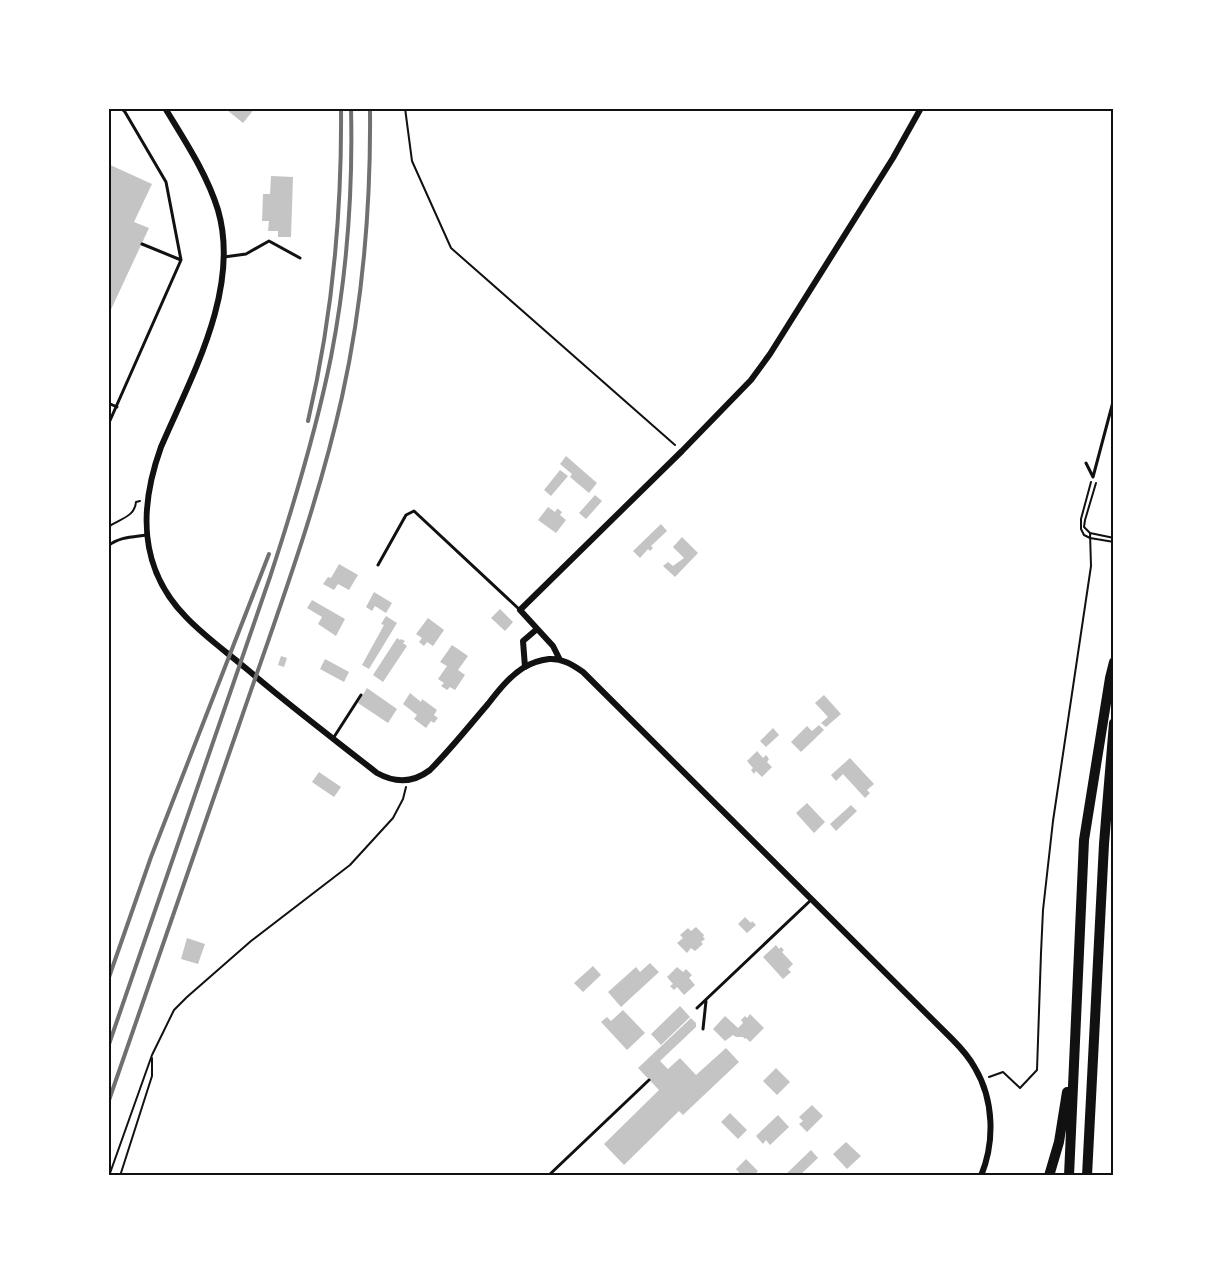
<svg xmlns="http://www.w3.org/2000/svg" width="1222" height="1284" viewBox="0 0 1222 1284" font-family="'Fira Sans',sans-serif">
  <rect width="100%" height="100%" fill="#fff"/>
  <!-- building -->
  <path fill="#c4c4c4" d="M229,108H255L243,123L227,110Z
    M108,164L152,184L134,222L149,228L108,316Z
    M271,176L293,177L291,237H278V231H268L269,221H262L263,194H270Z
    M566,456L597,483L589,493L570,477L572,474L560,464Z
    M560,470L568,476L551,496L544,490Z
    M595,495L602,501L586,519L579,513Z
    M548,507L555,512L557,509H558L562,512L560,515L566,520L556,533L538,520Z
    M661,524L667,531L651,546L653,548L650,551L648,549L640,558L633,551Z
    M682,537L698,553L675,577L663,566L668,562L673,566L684,558L673,547Z
    M339,564L358,575L349,590L338,584L334,590L323,584L328,577L331,578Z
    M374,592L392,603L386,613L375,606L372,611L366,607Z
    M312,600L345,619L336,636L318,624L322,617L307,608Z
    M500,609L513,622L505,631L491,618Z
    M386,616L397,623L369,669L362,665L384,625L381,624Z
    M428,618L444,630L433,646L427,642L424,646L419,642L422,638L416,634Z
    M397,638L400,640L401,639L405,641L403,643L407,646L383,682L373,675Z
    M452,645L468,656L458,670L465,675L455,690L450,687L447,690L441,686L444,683L438,679L447,666L440,662Z
    M281,656L287,658L284,667L278,665Z
    M325,659L349,672L344,682L320,669Z
    M367,688L397,709L388,723L358,703Z
    M410,693L421,702L422,699L437,710L434,715L438,718L434,723L431,721L426,728L414,719L417,715L403,704Z
    M824,695L841,714L826,727L821,723L828,717L815,703Z
    M819,725L824,730L801,752L791,742L807,726L812,731Z
    M773,728L779,735L766,747L760,741Z
    M757,751L763,758L766,755L769,759L767,762L772,767L762,777L756,771L754,774L751,770L753,768L747,761Z
    M850,758L874,784L867,790L870,793L865,798L843,774L836,781L831,775Z
    M319,772L341,787L334,797L312,782Z
    M807,803L825,822L814,833L796,813Z
    M851,805L857,811L836,831L830,824Z
    M745,917L751,923L752,921L756,925L747,933L738,924Z
    M696,927L704,935L703,937L705,939L701,942L703,944L695,951L691,948L687,953L677,943L683,938L680,935L688,928L691,931Z
    M187,938L205,944L198,964L181,959Z
    M776,945L779,949L781,947L784,950L782,952L793,964L788,969L791,972L783,979L763,957Z
    M650,963L659,972L621,1007L608,992L636,967L640,972Z
    M593,966L601,975L583,992L574,983Z
    M677,967L683,972L686,969L692,975L689,978L695,985L684,995L677,987L674,990L670,986L673,984L667,977Z
    M680,1006L690,1017L661,1045L651,1034Z
    M623,1010L645,1033L627,1050L601,1022L607,1017L611,1021Z
    M750,1014L764,1028L750,1042L746,1038L745,1039L743,1037H736L733,1035L725,1041L713,1029L725,1016L738,1028L743,1023L741,1020L745,1016L747,1018Z
    M691,1018L696,1023V1027L660,1061L668,1069L680,1058L696,1075L726,1048L739,1062L683,1115L679,1111L624,1165L604,1144L659,1090L638,1068Z
    M776,1068L790,1082L777,1095L763,1081Z
    M812,1105L823,1116L807,1132L799,1124L803,1121L799,1117Z
    M730,1113L747,1130L738,1139L721,1122Z
    M778,1115L789,1127L770,1145L766,1140L763,1144L756,1136Z
    M846,1142L861,1156L847,1169L833,1154Z
    M811,1150L818,1158L799,1176H784Z
    M746,1159L758,1171L753,1176H742L736,1169Z"/>
  <g fill="none" stroke-linecap="round" stroke-linejoin="round">
    <!-- path -->
    <path stroke="#111" stroke-width="2" d="M405,108L412,161L451,248L675,445
      M1091,482L1081,519V529L1084,535L1090,538L1114,542
      M1096,483L1085,520L1084,527L1090,533L1114,538
      M108,527C119,519 135,517 136,502L140,501
      M989,1077L1003,1072L1020,1088L1037,1070L1041,953L1043,910L1053,821L1091,566L1090,533
      M109,1176L152,1055L174,1010L187,997L251,941L350,865L393,818L403,799L406,787
      M120,1176L152,1076V1058"/>
    <!-- service -->
    <path stroke="#111" stroke-width="3" d="M142,244L181,260
      M224,257L246,254L269,241L300,258
      M108,403L117,407
      M108,425L181,260L166,182L125,112L121,108
      M1086,463L1093,477L1114,398
      M108,546C119,537 132,537 146,535
      M378,565L406,515L414,511L520,610
      M334,737L361,695
      M697,1008L811,900
      M703,1029L706,1001
      M548,1176L649,1080"/>
    <!-- minor -->
    <path stroke="#111" stroke-width="6" d="M165,108C185,141 207,174 218,210C241,289 191,377 161,447C139,508 138,568 186,617C205,637 228,653 248,670C290,706 334,739 377,773C395,783 413,783 430,770C451,749 469,726 488,704C498,691 509,677 523,668C531,663 541,660 549,659C562,658 573,665 583,672L952,1039C961,1048 969,1057 975,1068C994,1100 995,1142 981,1176
      M560,660L553,646L520,610L682,451L751,380L770,354L893,158L921,108
      M525,667L523,641L537,629"/>
    <!-- motorway -->
    <path stroke="#111" stroke-width="10" d="M1049,1176L1059,1142L1067,1092
      M1069,1176L1084,840L1110,678L1114,662
      M1087,1176L1104,844L1114,723"/>
    <!-- rail -->
    <path stroke="#707070" stroke-width="4" d="M308,421C332,319 342,213 341,108
      M108,980L151,857L269,554
      M108,1047L270,577C294,504 316,432 331,357C347,275 353,191 351,108
      M108,1103C152,977 195,851 239,725C276,617 317,509 342,397C363,302 371,205 370,108"/>
  </g>
  <!-- border -->
  <rect width="1222" height="1284" fill="none" stroke="#ffffff" stroke-width="219"/>
  <rect x="110" y="110" width="1002" height="1064" fill="none" stroke="#111" stroke-width="2"/>
</svg>
